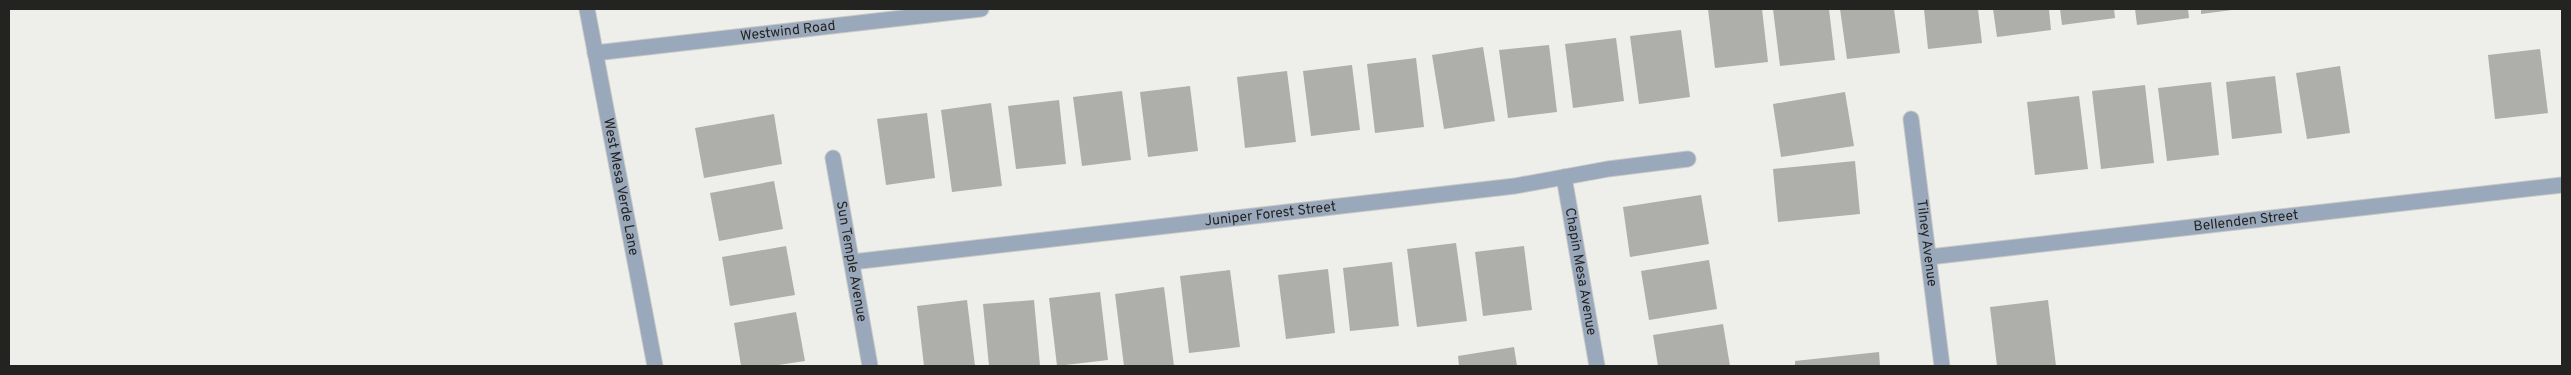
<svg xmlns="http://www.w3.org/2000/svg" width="2571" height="375" viewBox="0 0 2571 375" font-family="Overpass,sans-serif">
  <rect width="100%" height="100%" fill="#eeeeea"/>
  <!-- building -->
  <path fill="#aeaeaa" d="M1708,9H1762L1768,62L1715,68Z
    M1773,9H1829L1835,60L1780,66Z
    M1840,9H1894L1900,53L1847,59Z
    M1924,9H1978L1982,43L1928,49Z
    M1993,9H2049L2051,30L1997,37Z
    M2060,9H2114L2115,18L2062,25Z
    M2135,9H2188L2189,18L2137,25Z
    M2201,9H2232V10L2201,14Z
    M1681,30L1690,97L1639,104L1630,36Z
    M1616,38L1624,101L1573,108L1565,44Z
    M1549,45L1557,112L1508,118L1499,50Z
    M1483,47L1495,121L1444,129L1432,55Z
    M2540,49L2548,113L2495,119L2488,55Z
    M1416,58L1424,127L1375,133L1367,64Z
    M1352,65L1360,130L1311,136L1303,71Z
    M2340,66L2350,133L2307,139L2296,73Z
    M1287,71L1296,142L1245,148L1237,77Z
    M2275,76L2282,133L2232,139L2226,82Z
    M2211,82L2219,155L2167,161L2158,88Z
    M2145,85L2154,163L2101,169L2092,91Z
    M1190,86L1198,151L1148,157L1140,92Z
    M1122,91L1131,160L1082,166L1073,97Z
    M1845,92L1854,146L1781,157L1773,104Z
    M2079,96L2088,169L2035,175L2027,102Z
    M1059,100L1066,164L1016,169L1008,106Z
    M991,103L1002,186L952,192L941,110Z
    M927,113L935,178L886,185L877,119Z
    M774,114L782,164L704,178L695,128Z
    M1855,161L1860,214L1778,222L1773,169Z
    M774,181L783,229L719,241L710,193Z
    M1701,195L1709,244L1630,257L1623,207Z
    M1456,243L1467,321L1417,327L1407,249Z
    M786,246L795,295L730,306L722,257Z
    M1524,246L1532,310L1483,316L1475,252Z
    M1709,260L1717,309L1649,320L1641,271Z
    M1392,262L1399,326L1350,331L1343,268Z
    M1328,269L1335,333L1286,339L1278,275Z
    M1230,270L1240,347L1189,353L1180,276Z
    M1164,287L1174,366H1124L1115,294Z
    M1100,292L1108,360L1057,366L1049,298Z
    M967,300L975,366H924L917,306Z
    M1034,300L1040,366H989L983,304Z
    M2048,300L2056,366H1997L1990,307Z
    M796,312L805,361L772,366H741L734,323Z
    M1723,324L1730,366H1658L1653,335Z
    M1514,347L1517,366H1459L1458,356Z
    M1879,352L1880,366H1795V361Z"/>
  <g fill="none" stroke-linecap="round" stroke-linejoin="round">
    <!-- minor casing -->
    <g stroke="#c9c9c6" stroke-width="17">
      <g id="minor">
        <path id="s1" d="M587,9L655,366"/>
        <path id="s2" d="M595,53L981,9"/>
        <path id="s3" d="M1911,119L1942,366"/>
        <path id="s4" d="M833,158L870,366"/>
        <path id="s5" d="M1564,177L1597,366"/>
        <path id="s6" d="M1929,257L2562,185"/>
        <path id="s7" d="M852,262L1515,186L1608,169L1688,159"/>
      </g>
    </g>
    <!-- minor -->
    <use href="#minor" stroke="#99a8bb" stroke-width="15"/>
  </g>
  <g text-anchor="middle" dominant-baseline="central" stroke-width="4" stroke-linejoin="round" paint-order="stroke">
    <!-- street labels -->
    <g font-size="14" fill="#232321" stroke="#eeeeea">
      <text stroke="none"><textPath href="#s2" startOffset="194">Westwind Road</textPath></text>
      <text stroke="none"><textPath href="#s1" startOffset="181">West Mesa Verde Lane</textPath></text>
      <text stroke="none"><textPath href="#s7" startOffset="421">Juniper Forest Street</textPath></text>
      <text stroke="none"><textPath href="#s6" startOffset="319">Bellenden Street</textPath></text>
      <text stroke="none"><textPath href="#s3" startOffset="125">Tilney Avenue</textPath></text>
      <text stroke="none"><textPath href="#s4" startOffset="105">Sun Temple Avenue</textPath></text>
      <text stroke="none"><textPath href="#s5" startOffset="96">Chapin Mesa Avenue</textPath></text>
    </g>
  </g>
  <!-- border -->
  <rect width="2571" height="375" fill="none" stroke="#232321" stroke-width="20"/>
</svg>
